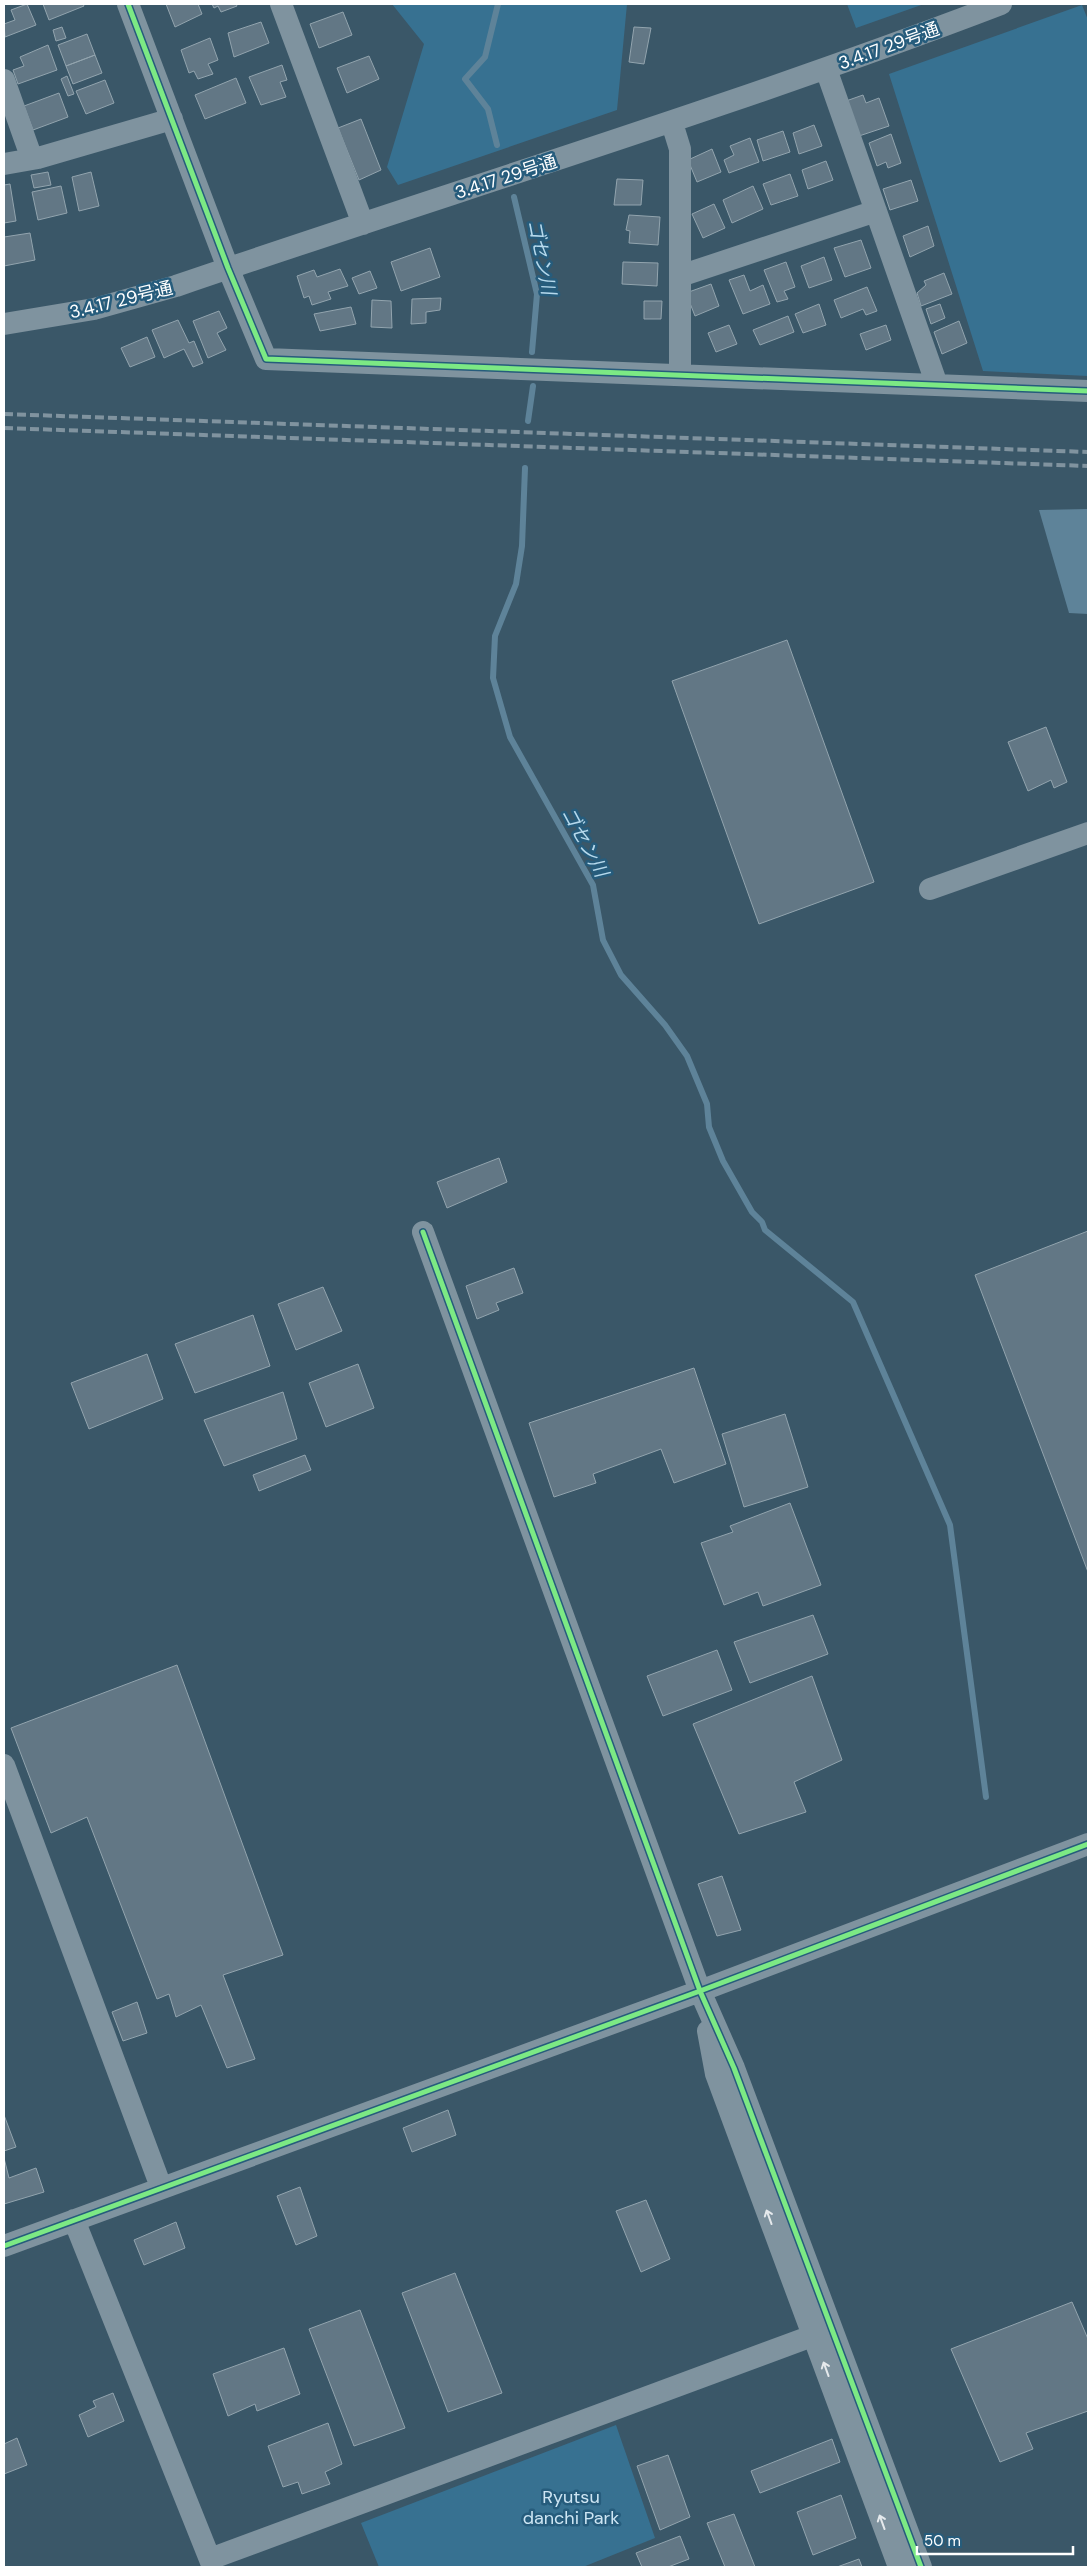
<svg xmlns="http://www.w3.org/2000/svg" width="1092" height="2571" viewBox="0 0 1092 2571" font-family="'DM Sans','Noto Sans JP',sans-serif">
  <rect width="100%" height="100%" fill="#3a5768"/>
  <!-- green -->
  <path fill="#377191" d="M392,4H627L617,110L398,185L387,167L424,44Z
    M847,4H924L856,28Z
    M1082,5L1088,20V376L983,371L889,74Z
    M616,2425L655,2538L583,2567H379L361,2523Z"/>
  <!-- water -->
  <path fill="#5e8399" d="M1088,509V614L1069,613L1039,510Z"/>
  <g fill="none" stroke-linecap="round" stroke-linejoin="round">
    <!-- stream -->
    <path stroke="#5e8399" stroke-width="6" d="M497,145L488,109L465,79L485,57L498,4
      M514,197L537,294L532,352
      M528,421L533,386
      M525,468L522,546L516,584L495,636L493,678L510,737L593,885L603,940L621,975L665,1025L687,1056L707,1104L709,1127L723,1161L752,1212L762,1222L765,1230L853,1302L950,1525L986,1797"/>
  </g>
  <!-- building -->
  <path fill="#627785" stroke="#92a4ae" d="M27,4L36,25L5,37L4,24L15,20L11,10Z
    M43,4H83L84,6L49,20Z
    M166,4H198L202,14L175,27Z
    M212,4H236L237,6L221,12L218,6L214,8Z
    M343,12L352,35L319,48L310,24Z
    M261,22L269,43L234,57L228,33Z
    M62,27L66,38L56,41L53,30Z
    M634,27L651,28L644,64L629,62Z
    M87,34L95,55L66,66L58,45Z
    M210,38L218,60L208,64L213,74L198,79L194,71L189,73L181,50Z
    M48,45L57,70L18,84L13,70L24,66L20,57Z
    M95,55L102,73L73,84L66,66Z
    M369,56L379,79L347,93L337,68Z
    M282,65L287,80L280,82L286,97L261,105L249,77Z
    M67,76L74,94L68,96L61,79Z
    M236,78L246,103L205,119L195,95Z
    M105,80L114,103L86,114L76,91Z
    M59,93L68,117L33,130L24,106Z
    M863,95L866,103L879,98L889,126L859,136L846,101Z
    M361,119L381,170L359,180L338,128Z
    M814,125L822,146L799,154L793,133Z
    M783,131L790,152L763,161L757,140Z
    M891,134L901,163L888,168L886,162L877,166L869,143Z
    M750,138L759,162L729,173L724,160L734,155L730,146Z
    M712,149L721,172L697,182L688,160Z
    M826,161L833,180L808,189L802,170Z
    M48,172L51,185L34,188L31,175Z
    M91,172L99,206L79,211L72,177Z
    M790,174L798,196L771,205L763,184Z
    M617,179L643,180L641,205H614Z
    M911,180L918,201L890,210L883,189Z
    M10,184L16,221L4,223V185Z
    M61,186L67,213L38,220L32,192Z
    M753,186L763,209L732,223L723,200Z
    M714,204L725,228L703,238L692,214Z
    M629,215L660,217L658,245L629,243L630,231L626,230Z
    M928,226L934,246L910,257L903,236Z
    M30,233L35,260L4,266V237Z
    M861,240L871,268L845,277L834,248Z
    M430,248L440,277L401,291L391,262Z
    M824,257L832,280L809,288L801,266Z
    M623,262L658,263L657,286L622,284Z
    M786,262L795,287L784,291L788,299L777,302L764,270Z
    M340,269L348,286L328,292L331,299L312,305L309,296L304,298L297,276L314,270L317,277Z
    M370,271L377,288L359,294L352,278Z
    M944,273L952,294L921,306L917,293L926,285L924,281Z
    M744,275L750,291L763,285L770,304L743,314L729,280Z
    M711,284L719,306L695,316L686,293Z
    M867,287L877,311L866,315L863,309L841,318L834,300Z
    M441,298L440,310L426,312V323L411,324L412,299Z
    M372,300L391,301L392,328L371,327Z
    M644,301H662L661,319H644Z
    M819,304L826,325L803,333L795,314Z
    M940,304L945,318L931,324L926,309Z
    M351,307L356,324L320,331L314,314Z
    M219,311L227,328L217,333L226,350L208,358L193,321Z
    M788,316L794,332L760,345L753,330Z
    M178,320L189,343L194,341L203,363L193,367L184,349L164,358L152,330Z
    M959,321L967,343L942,354L934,332Z
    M729,325L737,344L716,352L708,333Z
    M886,325L891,340L866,350L860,334Z
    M147,337L155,357L130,367L121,348Z
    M787,640L874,882L759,924L672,681Z
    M1046,727L1067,782L1054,788L1051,780L1028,791L1008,742Z
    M499,1158L507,1182L447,1208L437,1182Z
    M1088,1231V1572L975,1275Z
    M514,1268L523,1293L496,1303L499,1310L477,1319L466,1286Z
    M323,1287L342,1331L296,1350L278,1304Z
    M253,1315L270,1366L195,1393L175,1344Z
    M147,1354L163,1399L89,1429L71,1383Z
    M358,1364L374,1408L326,1427L309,1383Z
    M694,1368L726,1464L674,1483L661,1449L593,1474L596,1483L554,1497L529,1423Z
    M283,1392L297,1439L224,1466L204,1420Z
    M785,1414L808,1487L744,1507L722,1434Z
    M305,1455L311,1470L259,1491L253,1475Z
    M790,1503L821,1585L763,1606L758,1592L724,1605L701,1543L733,1532L730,1526Z
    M813,1615L828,1654L750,1683L734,1642Z
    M717,1650L732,1690L663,1716L647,1676Z
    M177,1665L283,1955L223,1975L255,2059L227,2068L201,2005L176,2017L169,1994L157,1999L87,1817L51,1833L11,1728Z
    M812,1676L842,1760L794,1782L806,1812L739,1834L693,1724Z
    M722,1876L741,1930L717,1936L698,1884Z
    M137,2002L147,2033L123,2041L112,2012Z
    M448,2110L456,2135L412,2152L403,2128Z
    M4,2115L16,2147L4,2151Z
    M4,2158L9,2178L36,2168L44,2192L4,2204Z
    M300,2187L317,2236L296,2245L277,2196Z
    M646,2200L670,2259L641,2272L616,2211Z
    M176,2222L185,2248L144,2265L134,2240Z
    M455,2273L502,2393L448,2412L402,2293Z
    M1072,2302L1088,2339V2411L1026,2433L1033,2449L1000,2462L951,2349Z
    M360,2310L405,2428L354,2446L309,2329Z
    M284,2348L300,2394L257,2411L255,2404L228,2416L213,2374Z
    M113,2393L124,2421L88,2437L79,2415L96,2407L93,2401Z
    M328,2423L342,2464L325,2472L330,2484L302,2494L298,2482L283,2487L268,2446Z
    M17,2438L27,2465L4,2474V2444Z
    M832,2439L840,2462L760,2493L751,2471Z
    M668,2455L690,2517L660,2530L637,2466Z
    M841,2495L856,2538L813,2555L797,2512Z
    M734,2514L755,2567H725L707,2523Z
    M680,2536L689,2559L668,2567H642L636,2553Z
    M859,2559L862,2567H837Z"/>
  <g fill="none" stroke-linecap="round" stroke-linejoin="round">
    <!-- minor -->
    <path stroke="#7f939f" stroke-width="22" d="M128,4L228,268L266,359L1088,391
      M281,4L363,224
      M826,69L937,385
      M4,80L32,159
      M672,123L680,149V375
      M4,164L38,158L172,119
      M680,276L876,211
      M4,324L94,309L176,286C451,192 729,108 1001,4
      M930,889L1088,833
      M423,1232L700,1991L734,2068L921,2567
      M4,1765L161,2187
      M708,2031L716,2074L899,2567
      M74,2220L213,2567
      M4,2246L700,1991L1088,1844
      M210,2559L831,2329"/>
    <!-- rail -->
    <path stroke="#80939f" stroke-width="4" stroke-dasharray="9 4" stroke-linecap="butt" d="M4,414L1088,452
      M4,428L1088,466"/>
    <!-- cycleway casing -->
    <g stroke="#265c7c" stroke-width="8">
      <path id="cycleway" d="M128,4L228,268L266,359L1088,391
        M423,1232L700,1991L734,2068L921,2567
        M4,2246L700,1991L1088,1844"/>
    </g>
    <!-- cycleway -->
    <use href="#cycleway" stroke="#7ce984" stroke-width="5"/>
  </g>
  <!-- one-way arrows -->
  <defs><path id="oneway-shaft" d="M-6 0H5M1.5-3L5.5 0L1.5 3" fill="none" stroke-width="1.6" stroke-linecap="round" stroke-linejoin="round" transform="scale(1.25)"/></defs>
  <g stroke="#e5e9ec">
    <use href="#oneway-shaft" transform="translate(769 2217) rotate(-110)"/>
    <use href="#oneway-shaft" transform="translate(826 2369) rotate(-110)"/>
    <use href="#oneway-shaft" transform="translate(882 2522) rotate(-110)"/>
  </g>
  <g text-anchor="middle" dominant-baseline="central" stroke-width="5" stroke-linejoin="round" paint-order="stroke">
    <!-- street labels -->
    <g font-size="18" fill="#fff" stroke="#265c7c">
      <text transform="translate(889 46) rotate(-20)">3.4.17 29号通</text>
      <text transform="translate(506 177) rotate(-18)">3.4.17 29号通</text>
      <text transform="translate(121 300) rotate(-14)">3.4.17 29号通</text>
    </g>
    <!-- park labels -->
    <g font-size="18" fill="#cee6f4" stroke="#265c7c">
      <text x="571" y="2497">Ryutsu<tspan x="571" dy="21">danchi Park</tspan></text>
    </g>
    <!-- water labels -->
    <g font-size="19" font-style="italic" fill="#b6d9ec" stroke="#265c7c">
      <text transform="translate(542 257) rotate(79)">ゴセン川</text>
      <text transform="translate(585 842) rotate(62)">ゴセン川</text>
    </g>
  </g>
  <!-- border -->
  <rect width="1092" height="2571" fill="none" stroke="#ffffff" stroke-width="10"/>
  <!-- scale -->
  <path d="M917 2546v8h156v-8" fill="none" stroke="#ffffff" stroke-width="2.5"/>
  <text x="924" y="2546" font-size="15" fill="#ffffff" stroke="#265c7c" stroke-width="4" paint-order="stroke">50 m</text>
</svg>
